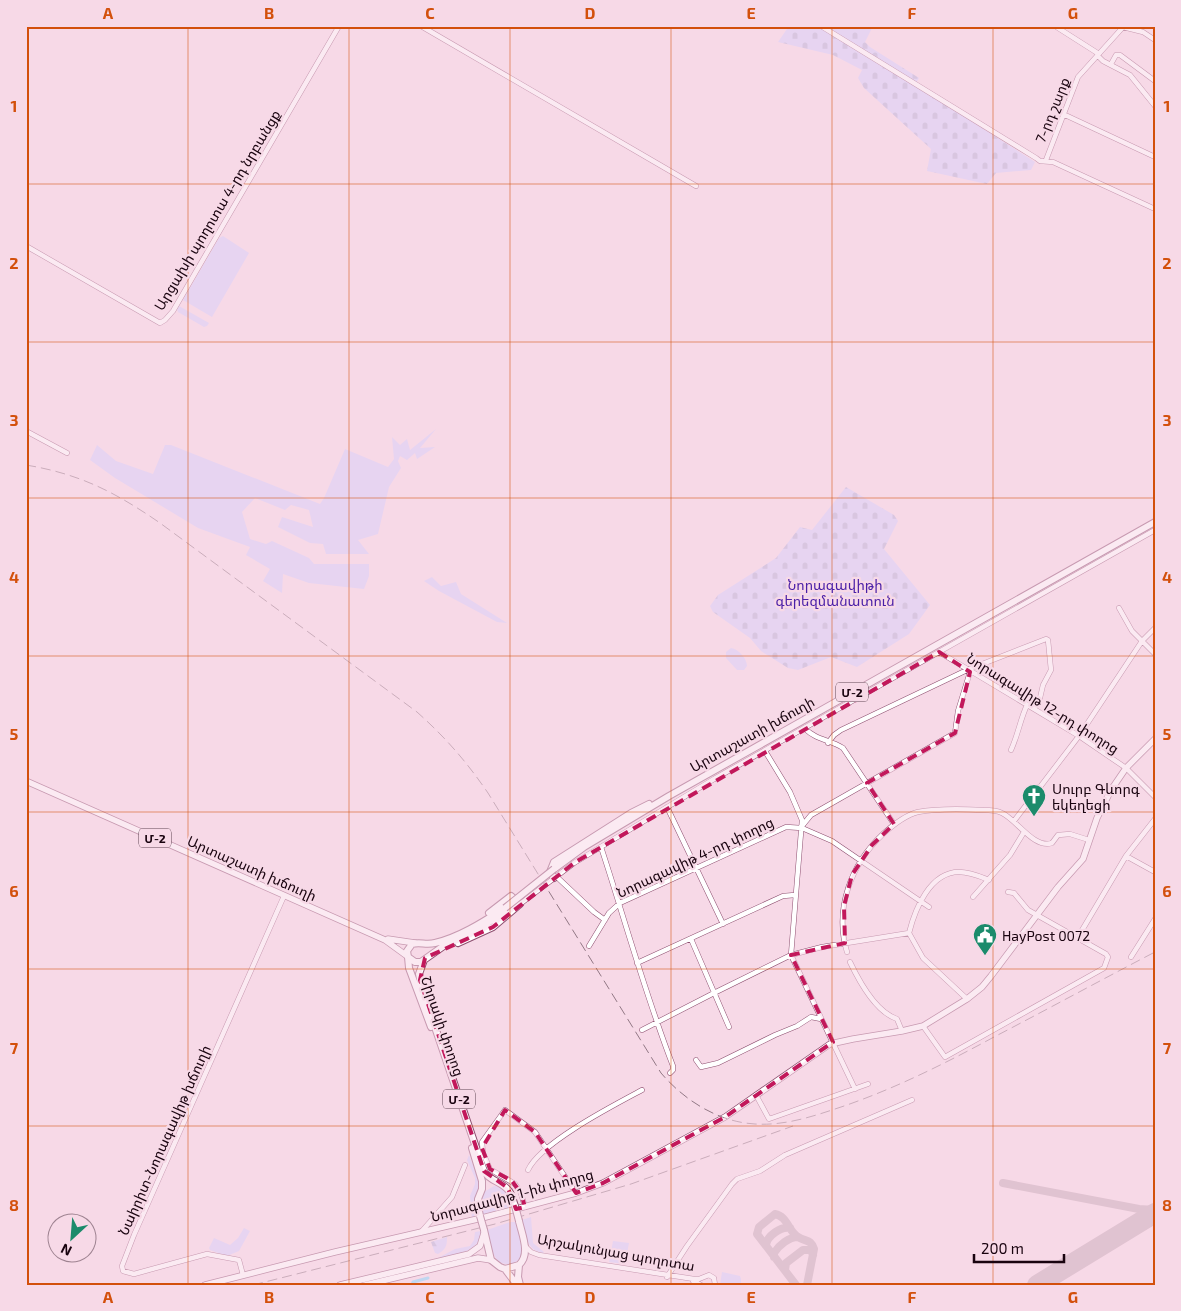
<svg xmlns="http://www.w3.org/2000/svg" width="1181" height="1311" viewBox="0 0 1181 1311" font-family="'Exo 2','Noto Sans Armenian',sans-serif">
  <defs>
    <pattern id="forest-firs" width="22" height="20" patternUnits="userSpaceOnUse" patternTransform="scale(1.25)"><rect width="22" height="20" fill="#d2cffd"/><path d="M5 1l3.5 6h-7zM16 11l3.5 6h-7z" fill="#b4b0d8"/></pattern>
    <pattern id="cemetery-stones" width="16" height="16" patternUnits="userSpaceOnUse" patternTransform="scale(1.25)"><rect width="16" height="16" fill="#d2cffd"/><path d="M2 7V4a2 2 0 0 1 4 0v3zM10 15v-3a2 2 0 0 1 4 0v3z" fill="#b4b0d8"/></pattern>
  </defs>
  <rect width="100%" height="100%" fill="#f7d9e7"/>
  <!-- green -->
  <path fill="#d2cffd" d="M223,236L249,253L212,317L183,300L219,238Z
    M179,306L209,323L207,326L204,327L178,312L177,309Z
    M436,429L420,448L435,447L417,459L415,453L407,460L400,456L398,461L401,468L389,487L378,534L358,540L369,554H326L323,544L310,543L278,527L282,517L313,527L309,510L291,505L285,510L255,498L242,512L250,539L266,544L272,541L309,558L314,564H369V576L364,589L309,583L283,574L282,593L263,581L270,569L246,555L250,547L198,528L115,478L90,460L97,445L116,461L153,474L165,445H171L320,504L324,498L345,449L388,467L394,459L392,437L400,445L407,439L410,450Z
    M432,577L441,586L456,582L461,594L507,623L497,622L439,591L424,581Z
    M731,648C738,649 747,658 747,666L744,670H737L726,658V652Z
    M469,1155L480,1183L478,1217L472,1218L470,1196L475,1184V1178L467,1160Z
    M494,1186C507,1187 509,1196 512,1207L491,1212L483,1215L480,1202L484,1192Z
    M531,1217L533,1243L544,1252L543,1253C526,1250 526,1235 522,1220Z
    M510,1222H516L523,1253C520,1258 517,1263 510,1264C492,1266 490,1243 487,1230Z
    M244,1228L250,1231L239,1251L227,1256L210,1250L209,1248L214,1238L230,1245L238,1238Z
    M481,1231C480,1253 456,1254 438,1258L455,1249L470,1246L474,1240L475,1232Z
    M613,1241L629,1243L625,1264L609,1262Z
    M722,1272L740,1276L741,1279V1285H720Z"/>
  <!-- forest -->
  <path fill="url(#forest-firs)" d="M447,1237C447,1246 446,1249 438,1254L435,1253L431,1242Z"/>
  <!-- cemetery -->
  <path fill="url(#cemetery-stones)" d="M789,26H873L865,42L870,47L919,78L915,85L1035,162L1031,170L996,173L987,184L927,171L931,149L864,88L858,78L862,70L833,55L778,42Z
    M846,487L894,515L898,521L884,549L930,605L909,634L857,667L831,657L798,670L788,668L761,651L750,638L713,612L710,606L718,595L776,558L800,527L812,530Z"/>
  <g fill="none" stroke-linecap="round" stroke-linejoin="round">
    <!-- canal -->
    <path stroke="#7dd4fb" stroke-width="3" d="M412,1285L413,1282L428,1278"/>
    <!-- taxiway -->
    <path stroke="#c4a8b6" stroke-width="8" d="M1003,1183L1139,1209L1155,1210
      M766,1245C767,1236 781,1226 790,1228
      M774,1257V1253C779,1245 789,1237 798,1237
      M785,1270L786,1263L803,1250H811L813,1255
      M796,1285L757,1234L759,1227L775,1214C787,1216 789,1232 798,1237C806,1242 811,1239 814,1249L807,1285"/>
    <!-- runway -->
    <path stroke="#c4a8b6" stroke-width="20" d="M1037,1285L1155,1213"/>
    <!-- minor casing -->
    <g stroke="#8d4e6f" stroke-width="5.5">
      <path id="minor" d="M421,26L696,186
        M821,26L1036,158L1040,161L1053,162L1155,209
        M1055,26L1099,54
        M1123,27L1143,32L1155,40
        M1098,56L1103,61L1130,75L1155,106
        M1111,64L1116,55H1120L1155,81
        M1063,114L1155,157
        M1046,160L1078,77L1124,26
        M26,246L160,323L165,320L173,311L339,26
        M26,431L67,453
        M1119,608L1132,631L1155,654
        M939,652L1079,736L1126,768L1155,797
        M804,728C818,741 829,739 843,748L894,824
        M828,743L834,735L841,730L967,670L1046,639L1048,640L1051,670L1043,685L1040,698L1034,708
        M1011,750C1018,735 1020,720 1027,705
        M765,751L790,792L802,820L791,955L855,1089
        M667,807L723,924
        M1014,821L1079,736L1142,641L1155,628
        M802,826L811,815L955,733L958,711L970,672
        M601,847C625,920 645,994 673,1066V1070L670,1073
        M1126,856L1155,872
        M559,879L594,912L605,920
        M973,897L1010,855L1024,832
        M520,904L574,863L714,779L1155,530
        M1078,937L1126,856L1155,819
        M691,939L729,1027
        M589,946L609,913L620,903L786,827L802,828L832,841L929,907
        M847,952C834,909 851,864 883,834C893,825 905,815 918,812C939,808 963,809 983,810C990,810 996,810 1002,813C1017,820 1034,849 1052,843L1058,835L1070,834L1089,840
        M1131,957L1155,919
        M850,962C859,981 876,1012 897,1019L902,1031
        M637,963L783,896L795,895
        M967,999L923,958L909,933C915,909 930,872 959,872C970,872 979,876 989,880
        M923,1026L945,1057L1104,968L1108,957L1106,954L1028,910L1014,893L1008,892
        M642,1030L714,993L791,955L822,947L909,933
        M696,1060L701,1067L718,1063L775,1035L797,1026L811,1017L821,1019
        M756,1095L769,1119L868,1084
        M528,1170C540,1143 614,1105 642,1090
        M525,1207L521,1193L515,1184L490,1169L483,1153L482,1142L505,1110L535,1132L576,1193
        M421,1232L452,1197L465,1165
        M526,1247L531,1252L539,1255L694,1279H699L709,1275L714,1278L715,1285
        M243,1275L239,1260L207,1254L134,1274L123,1271L122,1266L134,1235L284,896
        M667,1277L687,1246L732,1184L737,1179L760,1171L785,1155L912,1100
        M693,1281L701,1285"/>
    </g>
    <!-- major casing -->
    <g stroke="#8d4e6f" stroke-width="7">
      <path id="major" d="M26,781L385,940L407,956
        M388,939L415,943
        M205,1285L335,1252L482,1218L576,1193L603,1183L725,1117L830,1044L853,1039L902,1031L923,1026L967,999L982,987L991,976L1058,887L1083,859L1097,818L1111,790L1126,768L1155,739
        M340,1285L469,1254L480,1246L484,1233
        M365,1285L478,1258L491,1260"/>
    </g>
    <!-- highway casing -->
    <g stroke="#8d4e6f" stroke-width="8">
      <path id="highway" d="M554,869L584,847L669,796L1155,522
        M554,878L550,872L554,862L631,813L649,804
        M505,908C483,922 460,937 435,943C427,945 419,942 412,944L407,951L408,957L415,962H421L445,945L478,929L508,910
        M458,943L493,927L520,904L511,896L489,913
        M408,957L409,968L431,1027
        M424,960L419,974L422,989L484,1171C490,1182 502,1181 509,1191C512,1195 513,1201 515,1206
        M472,1148L482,1181V1189L478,1199V1206L480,1216
        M484,1230L491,1260L500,1267L505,1269L517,1285
        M519,1265L518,1277L520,1285
        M505,1269L519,1265C531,1254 522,1235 519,1221"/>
    </g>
    <!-- minor -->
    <use href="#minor" stroke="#fff" stroke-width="4.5"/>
    <!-- major -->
    <use href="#major" stroke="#fff" stroke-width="5.5"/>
    <!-- highway -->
    <use href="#highway" stroke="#fff" stroke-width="6"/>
    <!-- rail -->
    <path stroke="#927885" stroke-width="1" stroke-dasharray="10 5" stroke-linecap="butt" d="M26,465C80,474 115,492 160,523L417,712C446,738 466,761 488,793L661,1073C684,1100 718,1122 755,1124C787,1126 817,1115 847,1105C898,1087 946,1063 994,1037C1048,1009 1101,980 1155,952
      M253,1285L495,1224L631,1184L793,1126"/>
    <!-- highway-bridge casing -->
    <g stroke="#8d4e6f" stroke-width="8" stroke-linecap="butt">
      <path id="highway-bridge" d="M505,908L554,869
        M515,1206L519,1221
        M480,1216L484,1230"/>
    </g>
    <!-- highway-bridge -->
    <use href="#highway-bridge" stroke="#fff" stroke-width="6"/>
  </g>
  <!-- marked area -->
  <path d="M0 0H1181V1311H0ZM939,652L970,672L955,733L867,783L894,824L872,845L852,875L844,906L845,943L791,955L833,1042L725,1117L603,1183L576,1193L535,1132L505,1110L482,1148L490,1169L512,1181L521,1193L525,1207L516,1209L508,1188L484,1171L420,980L425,958L493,927L574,863Z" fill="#f7d9e7" fill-opacity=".55" fill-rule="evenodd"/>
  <path fill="none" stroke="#c2185b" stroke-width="4" stroke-dasharray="10 6" stroke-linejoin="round" d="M939,652L970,672L955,733L867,783L894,824L872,845L852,875L844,906L845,943L791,955L833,1042L725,1117L603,1183L576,1193L535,1132L505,1110L482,1148L490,1169L512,1181L521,1193L525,1207L516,1209L508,1188L484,1171L420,980L425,958L493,927L574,863Z"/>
  <!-- grid -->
  <path fill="none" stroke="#d3500c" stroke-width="1" stroke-opacity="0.55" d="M188,26V1285M349,26V1285M510,26V1285M671,26V1285M832,26V1285M993,26V1285M26,184H1155M26,342H1155M26,498H1155M26,656H1155M26,812H1155M26,969H1155M26,1126H1155"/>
  <!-- icons -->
  <defs>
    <g id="church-pin" transform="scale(1.25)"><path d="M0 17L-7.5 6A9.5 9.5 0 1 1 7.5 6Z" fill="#1b8b6b" stroke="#f7d9e7"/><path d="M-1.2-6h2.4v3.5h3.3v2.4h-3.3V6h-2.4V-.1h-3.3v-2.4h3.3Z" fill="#fff"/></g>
    <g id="civic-pin" transform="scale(1.25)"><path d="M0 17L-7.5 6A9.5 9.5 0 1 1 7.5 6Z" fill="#1b8b6b" stroke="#f7d9e7"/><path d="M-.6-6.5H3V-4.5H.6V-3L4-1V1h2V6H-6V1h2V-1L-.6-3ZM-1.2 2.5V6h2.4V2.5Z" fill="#fff"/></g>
  </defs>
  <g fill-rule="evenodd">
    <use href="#church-pin" x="1034" y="796"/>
    <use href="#civic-pin" x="985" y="935"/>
  </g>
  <g text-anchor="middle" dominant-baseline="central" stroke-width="4.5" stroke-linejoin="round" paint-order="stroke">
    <!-- shield labels -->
    <g fill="#f7d9e7" stroke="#5c4350" stroke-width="1">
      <rect x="836" y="682.5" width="32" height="19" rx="4"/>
      <rect x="139" y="828.5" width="32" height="19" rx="4"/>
      <rect x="443" y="1089.5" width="32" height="19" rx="4"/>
    </g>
    <g font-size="12" font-weight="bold" fill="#19030f">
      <text x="852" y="692">Մ-2</text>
      <text x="155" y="838">Մ-2</text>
      <text x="459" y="1099">Մ-2</text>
    </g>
    <!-- street labels -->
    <g font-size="14" fill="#19030f" stroke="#f7d9e7">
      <text transform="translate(1052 110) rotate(-68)">7-րդ շարք</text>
      <text transform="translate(217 210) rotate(-59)">Արցախի պողոտա 4-րդ նրբանցք</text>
      <text transform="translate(1043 703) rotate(32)">Նորագավիթ 12-րդ փողոց</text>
      <text transform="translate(752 734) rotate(-29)">Արտաշատի խճուղի</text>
      <text transform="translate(695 857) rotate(-25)">Նորագավիթ 4-րդ փողոց</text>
      <text transform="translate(252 868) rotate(24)">Արտաշատի խճուղի</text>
      <text transform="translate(443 1026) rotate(71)">Շիրակի փողոց</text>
      <text transform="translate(164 1140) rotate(-66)">Նաիրիտ-Նորագավիթ խճուղի</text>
      <text transform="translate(512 1195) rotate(-15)">Նորագավիթ 1-ին փողոց</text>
      <text transform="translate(616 1252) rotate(10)">Արշակունյաց պողոտա</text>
    </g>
    <!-- park labels -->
    <g font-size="14" fill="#4a1fa7" stroke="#f7d9e7">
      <text x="835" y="584">Նորագավիթի<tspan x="835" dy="16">գերեզմանատուն</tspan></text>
    </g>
    <!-- poi labels -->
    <g font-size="14" fill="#19030f" stroke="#f7d9e7" text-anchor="start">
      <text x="1052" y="788">Սուրբ Գևորգ<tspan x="1052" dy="16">եկեղեցի</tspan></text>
      <text x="1002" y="935">HayPost 0072</text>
    </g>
  </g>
  <!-- border -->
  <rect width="1181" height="1311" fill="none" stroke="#f7d9e7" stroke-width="55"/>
  <!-- north arrow -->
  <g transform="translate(72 1238) rotate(206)"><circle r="24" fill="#f7d9e7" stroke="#9e8391"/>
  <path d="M0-4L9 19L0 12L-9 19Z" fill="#1b8b6b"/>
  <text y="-8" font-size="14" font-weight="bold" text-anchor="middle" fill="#19030f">N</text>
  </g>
  <!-- scale -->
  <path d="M974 1254v8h90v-8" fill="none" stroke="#19030f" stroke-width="2.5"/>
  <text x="981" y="1254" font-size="15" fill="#19030f" stroke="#f7d9e7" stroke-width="4" paint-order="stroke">200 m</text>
  <rect x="28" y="28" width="1126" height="1256" fill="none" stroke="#d3500c" stroke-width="2"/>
  <g font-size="16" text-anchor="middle" font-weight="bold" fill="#d3500c">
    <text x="108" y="19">A</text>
    <text x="269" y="19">B</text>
    <text x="430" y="19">C</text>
    <text x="590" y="19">D</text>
    <text x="751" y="19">E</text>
    <text x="912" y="19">F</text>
    <text x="1073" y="19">G</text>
    <text x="14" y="112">1</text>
    <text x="1167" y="112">1</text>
    <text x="14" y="269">2</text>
    <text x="1167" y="269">2</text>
    <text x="14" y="426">3</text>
    <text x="1167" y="426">3</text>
    <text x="14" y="583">4</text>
    <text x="1167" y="583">4</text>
    <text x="14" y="740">5</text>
    <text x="1167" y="740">5</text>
    <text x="14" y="897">6</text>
    <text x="1167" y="897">6</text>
    <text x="14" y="1054">7</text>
    <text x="1167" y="1054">7</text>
    <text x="14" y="1211">8</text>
    <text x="1167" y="1211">8</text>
    <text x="108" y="1303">A</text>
    <text x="269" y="1303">B</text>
    <text x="430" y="1303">C</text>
    <text x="590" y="1303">D</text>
    <text x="751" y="1303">E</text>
    <text x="912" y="1303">F</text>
    <text x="1073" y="1303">G</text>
  </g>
</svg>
